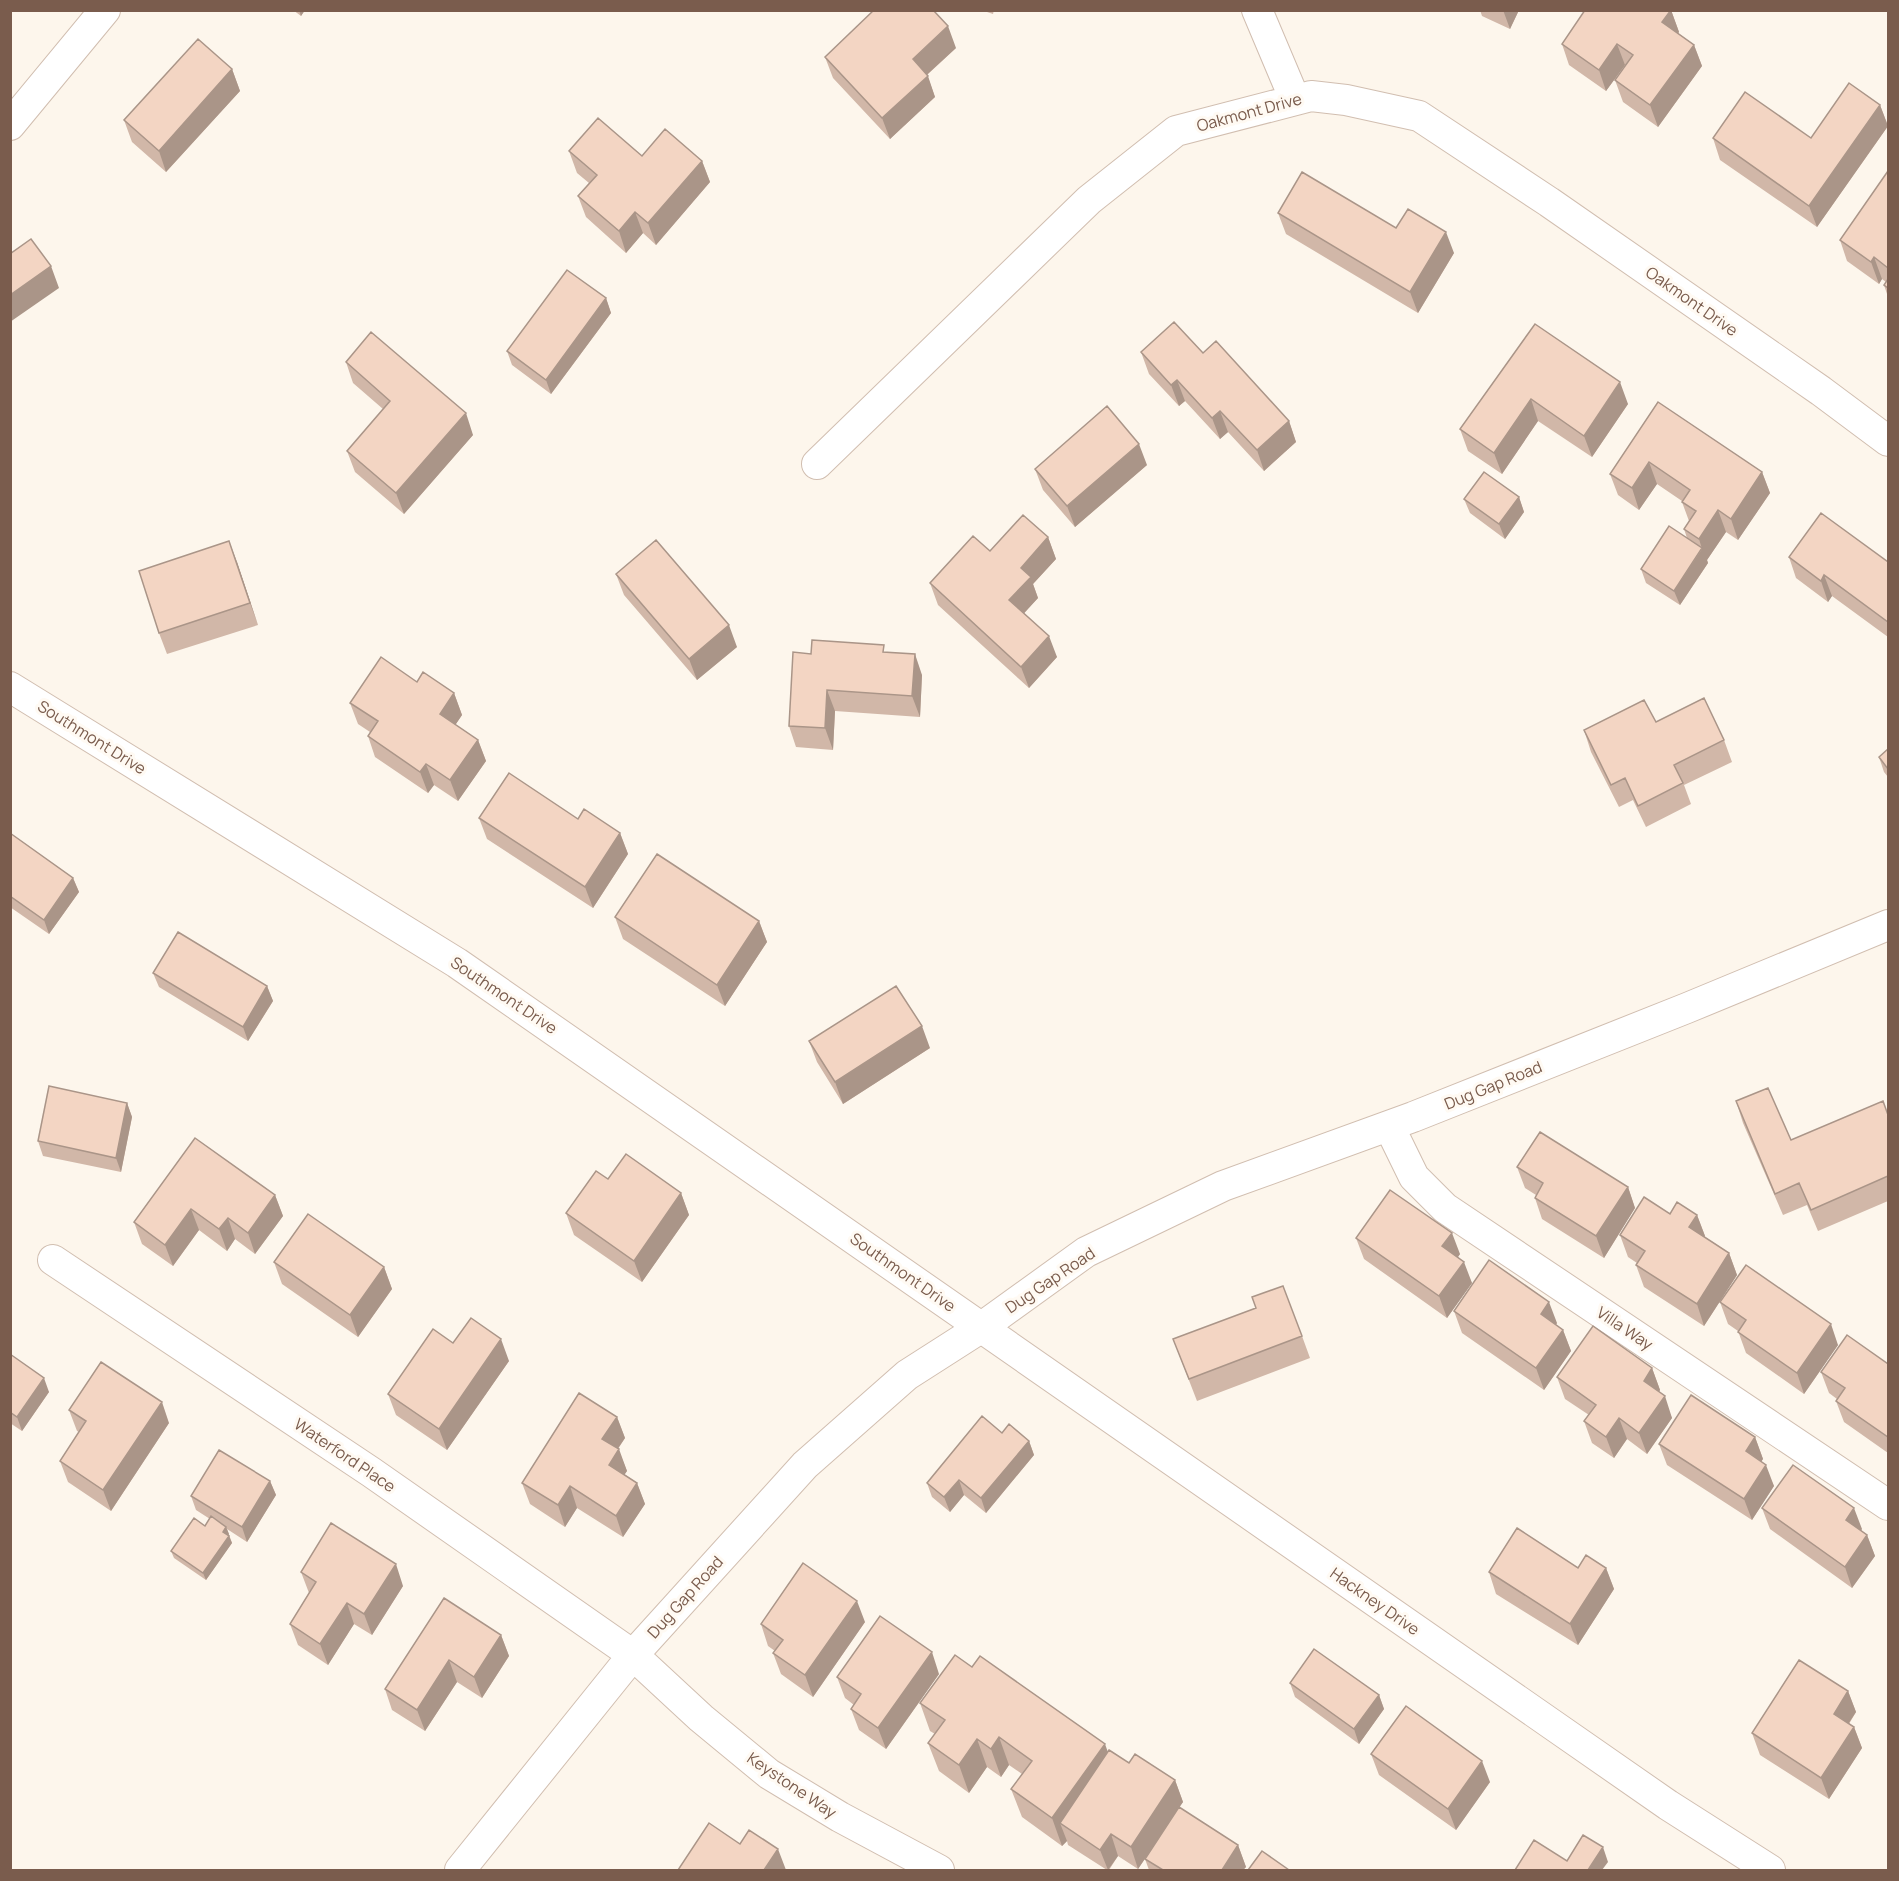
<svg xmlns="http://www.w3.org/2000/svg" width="1899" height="1881" viewBox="0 0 1899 1881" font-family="Manrope,sans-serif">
  <rect width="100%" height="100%" fill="#fdf6ec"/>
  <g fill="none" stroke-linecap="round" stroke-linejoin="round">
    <!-- minor casing -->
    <g stroke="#d1beb0" stroke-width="32">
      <path id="minor" d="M1257,10L1295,100
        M10,125L105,10
        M817,464L1089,200L1176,131L1311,96L1346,100L1419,116L1549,202L1821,391L1888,441
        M10,687L457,963L1668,1805L1770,1870
        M1389,1126L1414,1177L1445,1208L1888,1505
        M53,1260L371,1472L633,1655L701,1718L769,1774L840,1817L939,1870
        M460,1870L633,1655L805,1465L907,1375L982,1327L1086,1252L1223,1186L1413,1117L1687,1008L1888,925"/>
    </g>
    <!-- minor -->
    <use href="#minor" stroke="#fff" stroke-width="30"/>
  </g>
  <!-- wall -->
  <path fill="#d1b7a8" d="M293,10H305L301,16Z
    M981,10H994L993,14Z
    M1480,10H1519L1510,29L1482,16Z
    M1671,10L1679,32L1678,33L1694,45L1702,66L1658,127L1623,102L1615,80L1626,66L1625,65L1606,91L1569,65L1562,44Z
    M956,48L927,75L935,97L890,139L833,78L825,57Z
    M232,69L240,91L166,172L132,142L124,120Z
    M1880,105L1888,126L1817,227L1720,160L1713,138H1811Z
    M569,151L642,156L702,161L710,182L656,245L643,233L626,253L586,217L578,196L589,183L577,173Z
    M1888,171V297L1884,285L1886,282L1882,279L1879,284L1847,261L1840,240Z
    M1278,213L1396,228L1454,253L1418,313L1286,234Z
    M606,298L611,313L551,394L512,365L507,351Z
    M1535,324L1628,404L1592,457L1538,421L1502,474L1468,451L1460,429Z
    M1141,352L1203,353L1289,421L1296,442L1264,471L1228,432L1220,439L1185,401L1179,406L1149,374Z
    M346,362L473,435L404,514L355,472L347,451L383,409L353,383Z
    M1658,402L1762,472L1770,493L1738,540L1726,532L1707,560L1708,563L1680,605L1646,583L1641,569L1687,538L1684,529L1689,521L1682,502V501L1657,484L1639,510L1618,495L1610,474Z
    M1147,465L1075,527L1043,490L1035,469Z
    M1519,497L1524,512L1505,539L1470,513L1464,499Z
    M1048,537L1056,559L1033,584L1038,598L1024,613L1057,657L1029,688L938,605L930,583L990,551Z
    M1789,557L1888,562V637L1832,596L1828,602L1796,578Z
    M237,562L258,625L167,654L159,633Z
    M616,574L737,647L697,680L624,595Z
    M886,652L922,675L920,717L835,711L833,750L796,747L789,726L811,654Z
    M417,682L454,693L462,715L455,725L478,740L486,761L458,801L434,785L428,793L375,757L368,736L370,732L358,724L350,703Z
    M1656,722L1724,740L1732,762L1684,785L1691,804L1646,827L1633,800L1619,807L1591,752L1584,730Z
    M1888,749V777L1884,772L1879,757Z
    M479,818L620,833L628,854L593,908L487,839Z
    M10,833L73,878L79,892L49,934L10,907Z
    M615,917L759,921L767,942L725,1006L623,939Z
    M153,973L267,986L273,1001L248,1041L159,987Z
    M809,1041L930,1048L843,1104L817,1062Z
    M1736,1101L1791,1140L1888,1115V1201L1818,1231L1807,1205L1783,1215L1743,1123Z
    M127,1103L132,1117L121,1172L43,1156L38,1141Z
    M195,1138L275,1195L283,1216L255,1254L235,1239L227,1251L199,1230L173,1266L142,1244L134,1222Z
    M1517,1167L1628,1187L1635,1208L1604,1258L1542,1219L1535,1198L1536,1195L1525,1188Z
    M608,1179L681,1193L689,1215L642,1282L574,1235L566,1213Z
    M1670,1214L1697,1215L1705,1236V1237L1729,1253L1737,1275L1704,1326L1644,1287L1636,1265L1637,1263L1628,1257L1620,1235Z
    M1356,1238L1460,1254L1458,1257L1472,1283L1447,1318L1364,1259Z
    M274,1262L384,1267L392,1289L358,1337L282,1284Z
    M1720,1302L1838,1345L1804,1394L1746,1353L1738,1331L1728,1324Z
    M1454,1311L1557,1323L1556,1325L1563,1330L1571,1351L1544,1390L1462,1333Z
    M1302,1336L1310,1358L1197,1401L1173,1339Z
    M453,1343L509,1361L447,1450L396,1415L388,1394Z
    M10,1354L49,1392L22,1431L10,1423Z
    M1888,1364V1453L1844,1422L1836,1401L1837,1399L1829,1393L1821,1372Z
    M1652,1368L1660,1390L1659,1392L1672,1418L1647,1454L1627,1439L1614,1458L1592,1443L1584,1421L1589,1415L1565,1399L1557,1377Z
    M69,1410L169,1423L111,1511L68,1482L60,1461L79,1432L77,1431Z
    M617,1417L625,1438L618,1449L627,1471L624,1474L637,1483L645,1504L623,1537L577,1508L565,1527L530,1504L522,1483Z
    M1002,1433L1029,1441L1034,1455L986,1513L964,1495L950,1512L932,1497L927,1483Z
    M1755,1437L1763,1459L1761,1461L1774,1486L1752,1520L1667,1465L1659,1444Z
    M270,1481L276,1495L247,1542L227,1529L232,1543L206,1580L174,1558L171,1551L205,1526L210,1519L196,1510L191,1496Z
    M1762,1508L1862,1529L1861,1530L1867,1535L1875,1556L1852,1588L1770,1529Z
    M1578,1568H1606L1614,1589L1578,1645L1496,1594L1489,1572Z
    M301,1572L403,1586L372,1635L354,1624L328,1665L298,1645L290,1624L309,1593Z
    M865,1622L813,1697L781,1674L773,1653L775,1651L768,1646L761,1624Z
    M501,1635L509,1656L482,1698L457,1682L425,1731L392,1710L385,1689Z
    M972,1667L1108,1752L1129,1763L1175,1780L1183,1802L1179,1807L1238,1845L1246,1867L1243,1870H1149L1145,1859L1158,1840L1138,1869L1118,1856L1109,1870H1107L1068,1845L1067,1841L1062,1846L1022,1817L1011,1789L1022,1774L1009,1765L1001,1777L987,1767L969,1793L939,1771L928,1743L935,1734L930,1731L920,1703Z
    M939,1674L886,1749L859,1730L851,1709L854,1705L845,1698L837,1677Z
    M1290,1683L1379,1695L1384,1709L1359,1744L1295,1697Z
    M1848,1691L1856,1712L1849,1724L1854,1727L1862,1748L1829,1799L1760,1755L1752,1733Z
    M1371,1754L1490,1782L1456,1830L1379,1775Z"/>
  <!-- shaded-wall -->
  <path fill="#aa9588" d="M299,10H305L301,16Z
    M1503,10H1519L1510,29Z
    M1671,10L1679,32L1670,44L1662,22Z
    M948,26L956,48L920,81L913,59Z
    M1617,44L1625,65L1606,91L1599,70Z
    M1694,45L1702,66L1658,127L1650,105Z
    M232,69L240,91L166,172L159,151Z
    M928,76L935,97L890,139L882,118Z
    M1880,105L1888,126L1817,227L1809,206Z
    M702,161L710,182L656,245L648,223Z
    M635,212L643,233L626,253L619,231Z
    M1446,232L1454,253L1418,313L1410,292Z
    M1874,257L1882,279L1879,284L1871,262Z
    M51,266L59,288L10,322V295Z
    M606,298L611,313L551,394L546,380Z
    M1177,380L1185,401L1179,406L1171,385Z
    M1620,382L1628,404L1592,457L1584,436Z
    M1531,399L1538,421L1502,474L1494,453Z
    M1220,411L1228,432L1220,439L1212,418Z
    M466,413L473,435L404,514L396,493Z
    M1289,421L1296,442L1264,471L1257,450Z
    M1139,444L1147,465L1075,527L1067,506Z
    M1649,462L1657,484L1639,510L1632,488Z
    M1762,472L1770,493L1738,540L1731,519Z
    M1519,497L1524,512L1505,539L1499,524Z
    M1718,510L1726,532L1707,560L1708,563L1680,605L1674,591L1702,549L1699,539Z
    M1048,537L1056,559L1033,584L1038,598L1017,621L1009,600L1021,568Z
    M229,541L237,562L258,625L250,603Z
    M1824,575L1832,596L1828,602L1821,581Z
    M729,625L737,647L697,680L689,659Z
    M1049,636L1057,657L1029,688L1021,667Z
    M915,654L922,675L920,717L912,696Z
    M827,690L835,711L833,750L825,728Z
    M454,693L462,715L448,736L440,714Z
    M478,740L486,761L458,801L450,780Z
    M426,764L434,785L428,793L420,772Z
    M620,833L628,854L593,908L585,887Z
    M73,878L79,892L49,934L44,920Z
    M759,921L767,942L725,1006L717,985Z
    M267,986L273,1001L248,1041L243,1027Z
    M922,1026L930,1048L843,1104L835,1082Z
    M127,1103L132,1117L121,1172L116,1158Z
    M1628,1187L1635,1208L1604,1258L1596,1236Z
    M681,1193L689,1215L642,1282L634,1261Z
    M275,1195L283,1216L255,1254L248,1233Z
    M191,1209L199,1230L173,1266L165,1245Z
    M1697,1215L1705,1236L1697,1249L1689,1227Z
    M228,1218L235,1239L227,1251L219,1229Z
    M1452,1233L1460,1254L1450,1268L1442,1246Z
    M1729,1253L1737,1275L1704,1326L1697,1304Z
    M1464,1262L1472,1283L1447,1318L1439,1296Z
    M384,1267L392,1289L358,1337L350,1315Z
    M1549,1302L1557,1323L1548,1335L1541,1314Z
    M1831,1324L1838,1345L1804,1394L1797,1373Z
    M1563,1330L1571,1351L1544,1390L1536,1368Z
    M501,1339L509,1361L447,1450L439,1429Z
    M1652,1368L1660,1390L1651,1403L1644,1381Z
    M44,1378L49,1392L22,1431L17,1417Z
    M1665,1396L1672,1418L1647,1454L1639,1433Z
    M162,1402L169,1423L111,1511L103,1490Z
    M617,1417L625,1438L610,1460L602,1439Z
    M1619,1418L1627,1439L1614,1458L1606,1437Z
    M1755,1437L1763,1459L1754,1473L1746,1451Z
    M1029,1441L1034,1455L986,1513L981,1498Z
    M619,1449L627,1471L617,1486L609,1465Z
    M1766,1465L1774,1486L1752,1520L1744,1499Z
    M959,1480L964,1495L950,1512L944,1497Z
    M270,1481L276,1495L247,1542L242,1527Z
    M637,1483L645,1504L623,1537L616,1516Z
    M570,1486L577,1508L565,1527L558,1505Z
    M1854,1508L1862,1529L1853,1541L1846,1520Z
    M226,1527L229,1534L226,1539L223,1532Z
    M1867,1535L1875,1556L1852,1588L1845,1567Z
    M229,1536L232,1543L206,1580L203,1573Z
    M396,1564L403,1586L372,1635L364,1614Z
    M1606,1568L1614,1589L1578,1645L1570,1624Z
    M857,1601L865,1622L813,1697L805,1675Z
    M347,1603L354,1624L328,1665L320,1644Z
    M501,1635L509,1656L482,1698L474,1677Z
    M932,1652L939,1674L886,1749L878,1728Z
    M449,1660L457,1682L425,1731L417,1710Z
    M1848,1691L1856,1712L1841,1735L1834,1714Z
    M1379,1695L1384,1709L1359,1744L1354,1729Z
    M1854,1727L1862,1748L1829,1799L1821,1778Z
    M999,1737L1009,1765L1001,1777L991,1749Z
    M977,1739L987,1767L969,1793L959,1765Z
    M1105,1744L1115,1772L1060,1823L1067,1841L1062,1846L1052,1818Z
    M1482,1761L1490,1782L1456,1830L1448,1809Z
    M1175,1780L1183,1802L1138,1869L1131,1847Z
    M1111,1834L1118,1856L1108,1870L1100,1850Z
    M1238,1845L1246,1867L1243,1870H1222Z
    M1603,1847L1608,1862L1602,1870H1588Z
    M778,1849L786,1870H764Z"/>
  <!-- building -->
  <path fill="#f3d5c3" stroke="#aa9588" stroke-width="1.5" d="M874,10H933L948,26L913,59L928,76L882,118L825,57Z
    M1585,10H1671L1662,22L1694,45L1650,105L1615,80L1633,55L1617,44L1599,70L1562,44Z
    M198,39L232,69L159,151L124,120Z
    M1849,83L1880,105L1809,206L1713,138L1745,92L1811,138Z
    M598,118L642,156L665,129L702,161L648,223L635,212L619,231L578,196L597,175L569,151Z
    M1888,171V268L1874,257L1871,262L1840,240Z
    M1302,172L1396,228L1408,209L1446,232L1410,292L1278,213Z
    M31,239L51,266L10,295V254Z
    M567,270L606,298L546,380L507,351Z
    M1888,279V288L1884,285Z
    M1174,322L1203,353L1216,341L1289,421L1257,450L1220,411L1212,418L1177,380L1171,385L1141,352Z
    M1535,324L1620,382L1584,436L1531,399L1494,453L1460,429Z
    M371,332L466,413L396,493L347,451L390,401L346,362Z
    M1658,402L1762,472L1731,519L1718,510L1699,539L1684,529L1696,511L1682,502L1690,490L1649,462L1632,488L1610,474Z
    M1107,406L1139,444L1067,506L1035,469Z
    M1484,472L1519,497L1499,524L1464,499Z
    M1821,513L1888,562V622L1824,575L1821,581L1789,557Z
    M1023,515L1048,537L1021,568L1031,577L1009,600L1049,636L1021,667L930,583L973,536L990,551Z
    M1669,526L1702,548L1674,591L1641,569Z
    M656,540L729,625L689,659L616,574Z
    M229,541L250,603L159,633L139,571Z
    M812,640L884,645L883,652L915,654L912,696L827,690L825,728L789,726L793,652L811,654Z
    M381,657L417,682L423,672L454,693L440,714L478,740L450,780L426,764L420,772L368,736L378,721L350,703Z
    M1704,698L1724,740L1674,765L1683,783L1638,806L1625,778L1611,785L1584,730L1644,700L1656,722Z
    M1888,749V769L1879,757Z
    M509,773L578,819L584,809L620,833L585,887L479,818Z
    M10,833L73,878L44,920L10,896Z
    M657,854L759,921L717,985L615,917Z
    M178,932L267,986L243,1027L153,973Z
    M896,986L922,1026L835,1082L809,1041Z
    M49,1086L127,1103L116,1158L38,1141Z
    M1768,1088L1791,1140L1883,1101L1888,1115V1176L1811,1210L1799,1183L1775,1194L1736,1101Z
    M1540,1132L1628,1187L1596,1236L1535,1198L1543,1183L1517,1167Z
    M195,1138L275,1195L248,1233L228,1218L219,1229L191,1209L165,1245L134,1222Z
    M626,1154L681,1193L634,1261L566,1213L596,1171L608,1179Z
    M1390,1190L1452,1233L1442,1246L1464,1262L1439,1296L1356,1238Z
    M1644,1197L1670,1214L1677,1202L1697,1215L1689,1227L1729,1253L1697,1304L1636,1265L1645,1251L1620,1235Z
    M308,1214L384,1267L350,1315L274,1262Z
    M1489,1260L1549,1302L1541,1314L1563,1330L1536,1368L1454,1311Z
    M1746,1265L1831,1324L1797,1373L1738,1332L1746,1320L1720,1302Z
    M1283,1286L1302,1336L1189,1379L1173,1339L1256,1308L1252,1297Z
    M471,1318L501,1339L439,1429L388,1394L433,1329L453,1343Z
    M1593,1326L1652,1368L1644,1381L1665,1396L1639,1433L1619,1418L1606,1437L1584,1421L1596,1405L1557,1377Z
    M1847,1335L1888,1364V1437L1836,1401L1845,1388L1821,1372Z
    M10,1354L44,1378L17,1417L10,1412Z
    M101,1362L162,1402L103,1490L60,1461L86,1421L69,1410Z
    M579,1393L617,1417L602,1439L619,1449L609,1465L637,1483L616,1516L570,1486L558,1505L522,1483Z
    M1691,1395L1755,1437L1746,1451L1766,1465L1744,1499L1659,1444Z
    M982,1416L1002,1433L1009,1424L1029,1441L981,1498L959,1480L944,1497L927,1483Z
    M219,1450L270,1481L242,1527L191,1496Z
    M1793,1465L1854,1508L1846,1520L1867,1535L1845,1567L1762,1508Z
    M211,1516L226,1527L223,1532L229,1536L203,1573L171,1551L194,1518L205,1526Z
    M331,1523L396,1564L364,1614L347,1603L320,1644L290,1624L316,1582L301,1572Z
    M1517,1528L1578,1568L1586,1555L1606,1568L1570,1624L1489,1572Z
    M803,1563L857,1601L805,1675L773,1653L783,1640L761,1624Z
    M444,1598L501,1635L474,1677L449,1660L417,1710L385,1689Z
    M880,1616L932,1652L878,1728L851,1709L861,1694L837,1677Z
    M1314,1649L1379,1695L1354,1729L1290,1683Z
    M955,1655L972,1667L980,1656L1105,1744L1052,1818L1011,1789L1032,1761L999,1737L991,1749L977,1739L959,1765L928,1743L945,1720L920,1703Z
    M1799,1660L1848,1691L1834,1714L1854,1727L1821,1778L1752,1733Z
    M1406,1706L1482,1761L1448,1809L1371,1754Z
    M1109,1750L1129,1763L1135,1754L1175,1780L1131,1847L1111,1834L1100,1850L1060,1823Z
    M1179,1807L1238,1845L1222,1870H1163L1145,1859Z
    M709,1823L740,1844L749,1830L778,1849L764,1870H678Z
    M1583,1835L1603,1847L1588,1870H1515L1534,1840L1567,1861Z
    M1262,1851L1289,1870H1248Z"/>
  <g text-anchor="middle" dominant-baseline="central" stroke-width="6" stroke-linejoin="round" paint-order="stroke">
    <!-- street labels -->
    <g font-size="16" fill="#7a5c4d" stroke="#fffaf3">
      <text transform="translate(1249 112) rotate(-15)">Oakmont Drive</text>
      <text transform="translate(1692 301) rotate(35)">Oakmont Drive</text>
      <text transform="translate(92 737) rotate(32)">Southmont Drive</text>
      <text transform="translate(504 995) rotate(34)">Southmont Drive</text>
      <text transform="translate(1493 1085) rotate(-22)">Dug Gap Road</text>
      <text transform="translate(903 1272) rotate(35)">Southmont Drive</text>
      <text transform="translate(1050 1280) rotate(-34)">Dug Gap Road</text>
      <text transform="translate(1625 1328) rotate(34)">Villa Way</text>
      <text transform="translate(345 1455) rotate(34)">Waterford Place</text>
      <text transform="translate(685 1597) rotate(-48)">Dug Gap Road</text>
      <text transform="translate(1375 1601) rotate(35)">Hackney Drive</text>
      <text transform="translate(792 1785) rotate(34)">Keystone Way</text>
    </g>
  </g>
  <!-- border -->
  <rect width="1899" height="1881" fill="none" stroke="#7a5c4d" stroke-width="24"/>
</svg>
